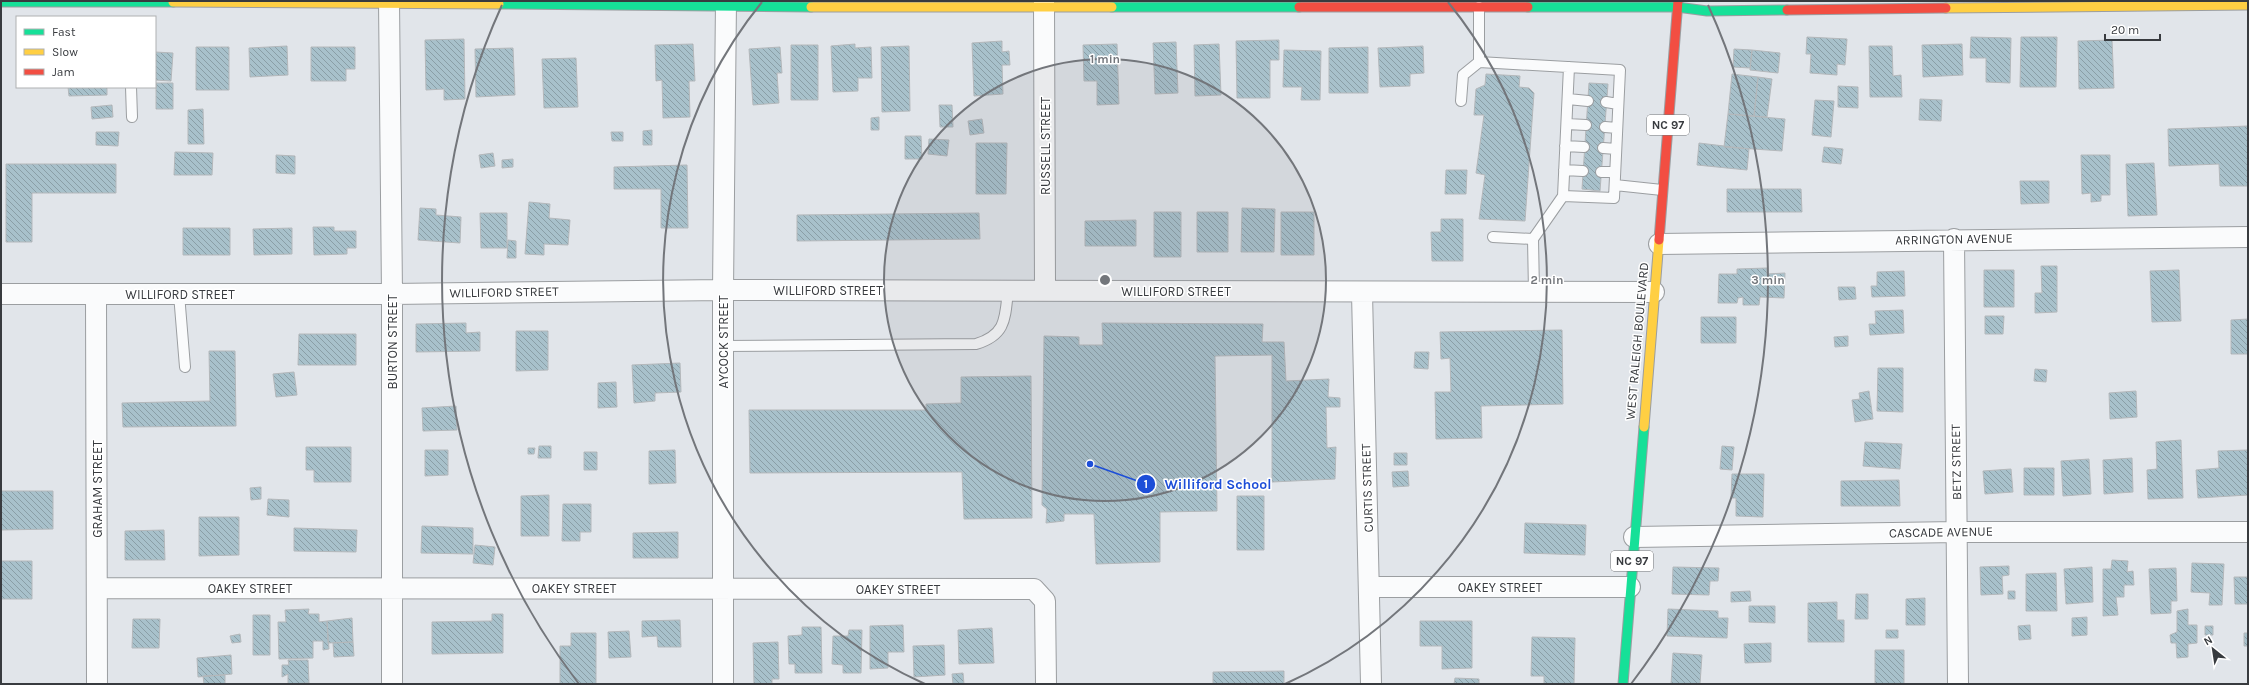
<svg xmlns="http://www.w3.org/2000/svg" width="2249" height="685" viewBox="0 0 2249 685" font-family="Karla,sans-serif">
  <defs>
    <pattern id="building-back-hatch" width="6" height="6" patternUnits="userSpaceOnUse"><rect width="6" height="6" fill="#a8c1cb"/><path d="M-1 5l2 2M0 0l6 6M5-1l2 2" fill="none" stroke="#8a9ea6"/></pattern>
  </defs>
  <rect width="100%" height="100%" fill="#e1e5ea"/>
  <!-- building -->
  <path fill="url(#building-back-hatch)" stroke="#b4b8bb" d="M1807,37L1847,39L1845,65L1837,64V75L1810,73L1811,54H1806Z
    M1971,37L2011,38L2010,83L1986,82V58H1970Z
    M2021,37H2057L2056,87H2020Z
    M464,39L465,99L444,100V89L426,90L425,40Z
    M1279,40V60H1270V98H1237L1236,41Z
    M2112,40L2114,88L2079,89L2078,41Z
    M1002,41V52L1009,51L1010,65H1002L1003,94L974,96L972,43Z
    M1176,42L1178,93L1155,94L1153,43Z
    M693,44L695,81H689L690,117L663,118L662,80L656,81L655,45Z
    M855,44V48L871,47L872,78H858V91L833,92L831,46Z
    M1117,44L1119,104L1097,105V81H1084L1083,45Z
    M1219,44L1221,95L1195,96L1194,45Z
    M1962,44L1963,75L1923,77L1922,45Z
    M791,45H818V100H791Z
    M287,46L288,75L250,77L249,48Z
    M909,46L910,111L882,112L881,47Z
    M1423,46L1424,73L1410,74V86L1380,87L1378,48Z
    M1869,46H1892L1893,76L1901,75L1902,97H1870Z
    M196,47H229V90H196Z
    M311,47H355V69H346V81H311Z
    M780,47L782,73H777L779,103L753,105L749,49Z
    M1368,47V93H1329V48Z
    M513,48L515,95L476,97L475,49Z
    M1734,49L1752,50L1750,68L1733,67Z
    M1284,50L1321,51L1320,100H1301L1302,87H1283Z
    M1752,50L1780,53L1778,73L1750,70Z
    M155,52L173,53L171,81L155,80Z
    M576,58L578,107L544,108L542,59Z
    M1486,74L1520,76L1519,87L1529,88L1534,93L1525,221L1479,219L1485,175L1476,173L1484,115H1474L1476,89L1485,85Z
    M1732,74L1758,77L1754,116L1728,114Z
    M1758,77L1772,79L1767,117L1754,116Z
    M156,83H173V109H156Z
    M1589,83L1608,84L1600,191L1582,189Z
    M1838,86L1858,87V108L1838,107Z
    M68,87H107V95L69,96Z
    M1920,99L1942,100L1941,121L1919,120Z
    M1815,100L1834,101L1831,137L1812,135Z
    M112,105L113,117L92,119L91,107Z
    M939,105H952L953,127H940Z
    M203,109L204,144H188V110Z
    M1728,114L1785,119L1782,151L1724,147Z
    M879,117V130H871V118Z
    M982,119L984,133L970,135L968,121Z
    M2248,126V186H2220L2219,164L2169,166L2168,129Z
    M652,130V145H643V131Z
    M96,132H119L118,146L96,145Z
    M611,132H623V141H612Z
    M905,136H921L922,159H905Z
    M929,139L949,140L947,156L928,154Z
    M976,143H1007L1006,194H976Z
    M1699,143L1749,149L1747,170L1697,165Z
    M1824,147L1843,149L1841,164L1822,162Z
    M175,152L213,153L212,175H174Z
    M493,153L495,166L481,168L479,155Z
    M276,155L295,156V174L276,173Z
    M2081,155H2110V195H2101V201L2091,202V193L2082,194Z
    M513,159V167L502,168V160Z
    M2154,163L2157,215L2128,216L2126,164Z
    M6,164H116V193H32V242H6Z
    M687,165L688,228H661V189H614V167Z
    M1446,170H1467L1466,194H1445Z
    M2020,181H2049V203L2021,204Z
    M1727,189H1801L1802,212H1727Z
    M529,202L550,204L549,218L570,220L568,245L544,244V255L525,254Z
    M420,208L436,209V215L461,217L460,243L418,240Z
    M1242,208L1275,209L1274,252H1241Z
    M1154,212H1181V257H1154Z
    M1197,212H1228V252H1197Z
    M1281,212H1314V255H1281Z
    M480,213H507V248H481Z
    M979,213L980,239L797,241V215Z
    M1441,219H1463V261H1432L1431,232H1441Z
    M1136,220V246H1085V221Z
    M313,227H334V231H356V248H347V254L314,255Z
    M183,228H230V255H183Z
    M292,228V254L254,255L253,229Z
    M508,240L516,241V258H507Z
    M2041,266H2057V312L2035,313V293H2042Z
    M1767,268V274L1785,273L1784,298L1760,297L1759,305H1743V297L1738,298L1737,303H1718L1719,274H1737V269Z
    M1984,270H2014V307H1984Z
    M2179,270L2181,321L2152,322L2150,271Z
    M1904,271L1905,296L1872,297L1871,286H1877V272Z
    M1838,287H1855L1856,299L1839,300Z
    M1903,310L1904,333L1870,335L1869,324H1876L1875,311Z
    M1985,316H2004L2003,334H1985Z
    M1701,317H1736V343H1701Z
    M2248,319V354H2231V320Z
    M466,323V333L480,332V351L416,352V324Z
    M1102,323L1263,324L1262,342H1284L1286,381L1329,379L1328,397L1340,398V407H1326L1327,448L1336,447L1335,479L1272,482V355L1215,356L1217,511L1160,512V562L1096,564L1094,514H1064V521L1046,523L1047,509L1042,505L1044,336L1079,337V345H1103Z
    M1562,330L1563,404L1481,406L1482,438L1436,439L1435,392H1451L1450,358L1441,359L1440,332Z
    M516,331H548V370L516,371Z
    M299,334H356V365H298Z
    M1848,336V346L1835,347L1834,337Z
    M209,351H235L236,426L123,427L122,403L210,401Z
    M1415,352H1429L1428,369L1414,368Z
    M680,363L681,392L655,393V401L634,403L632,365Z
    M1878,368H1903V412L1877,411Z
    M2035,369L2047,370L2046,382L2034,381Z
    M294,372L297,395L276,397L273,374Z
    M1031,376L1032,518L964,519L962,472L750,473L749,410H926V404L961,403V377Z
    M616,382L617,407L598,408V383Z
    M1869,391L1873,419L1855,422L1852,400L1860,399L1859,393Z
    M2136,391L2137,417L2110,419L2109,393Z
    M456,406L457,430L423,431L422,408Z
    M2181,440L2183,498L2148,499L2147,470L2157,469L2156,442Z
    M1865,442L1902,444L1900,469L1863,466Z
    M539,446H551V458H538Z
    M1722,446L1734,447L1732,470L1720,469Z
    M306,447H351V482H314V470H306Z
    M528,448H535L534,454H528Z
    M425,450H448V475L425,476Z
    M675,450L676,483L649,484V451Z
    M2248,450V495L2198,498L2196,470L2219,468L2218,451Z
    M584,452H597V470H584Z
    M1394,453H1407V465H1394Z
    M2132,458L2133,492L2104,494L2103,460Z
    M2089,459L2091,494L2063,496L2061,461Z
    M2024,468H2054V495H2024Z
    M2011,469L2013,492L1985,494L1983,471Z
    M1408,471L1409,486L1393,487L1392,472Z
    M1732,474H1764L1763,517L1736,516V498H1731Z
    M1899,480L1900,506H1841V481Z
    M261,487V499L251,500L250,488Z
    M1,491H53V529L1,530Z
    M549,495V536H521V496Z
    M1237,496H1264V550H1237Z
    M268,499L289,500V517L267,515Z
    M563,504H591V532H580V541H562Z
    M199,517H239V555L199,556Z
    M1525,523L1586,525L1585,555L1524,553Z
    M422,526L473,528V554L421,553Z
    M294,528L357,530L356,552L294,551Z
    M164,530L165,560H125V531Z
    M678,532V558H633V533Z
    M475,545L495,547L493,565L473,563Z
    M2112,560L2128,561L2127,572L2133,571L2134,585H2124V597H2116L2118,615L2103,616V569H2111Z
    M1,561H32V599H1Z
    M2192,563L2224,564L2222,605H2209L2210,593L2191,592Z
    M2009,566V575L2002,576L2003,594L1981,595L1980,567Z
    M1673,567L1719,568L1718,581H1710L1709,595L1672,594Z
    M2092,567L2093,602L2066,604L2064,569Z
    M2176,568L2177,601H2171V613L2151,614L2149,569Z
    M2056,573L2057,611H2026V574Z
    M2234,577H2248V604H2235Z
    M1750,591L1751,601L1731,602V592Z
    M2008,591H2015V599H2008Z
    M1856,594H1868V619H1855Z
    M1925,598V625H1906V599Z
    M1837,602V620H1844V642H1808V603Z
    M1749,606H1775V623L1749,622Z
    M309,609L308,614H319V622L327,621L329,649L323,650V641H313V658L279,659L278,622H286L285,610Z
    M1668,609L1718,611V618H1728L1727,638L1667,636Z
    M2188,609V625H2197V643L2188,644V657L2177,658L2176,643H2171L2170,635L2177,632V611Z
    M492,614H503V653L432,654V622L492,621Z
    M253,615H270V655H253Z
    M2087,617V635L2072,636V618Z
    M352,618L353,642L328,643L327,621Z
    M133,619H160L159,648H132Z
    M680,620L681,647H658L657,636L642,637V621Z
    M1420,621H1472V668L1442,669V646H1420Z
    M903,625L904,652H888V668L870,669V626Z
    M2030,625L2031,639L2019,640L2018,626Z
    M2205,626H2213V635H2205Z
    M802,627H821L822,673H795V664H789L788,636L802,635Z
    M992,628L994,663L959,664L958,630Z
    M849,630H862L861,673H843V665L832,664L833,636H848Z
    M1886,630H1898V638H1886Z
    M629,631L631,657L609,658L608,632Z
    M571,633H596V684H560V646H571Z
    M2244,633H2248V646H2244Z
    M240,634L241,642L232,643L230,636Z
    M1532,637L1575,638L1574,684H1544V676H1531Z
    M353,642L354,656L334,657L333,643Z
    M778,642L779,679H772V684H754L753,643Z
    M1771,643V662L1745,663L1744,644Z
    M944,645L945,675L914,677L913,646Z
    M1875,650H1904V684H1875Z
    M1673,653L1702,655L1700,684H1671Z
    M231,655L232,674L198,677L197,658Z
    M288,660H308L309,683L288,684V674L282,677V665H289Z
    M1284,671V684H1213V672Z
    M963,673L964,684H953L952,674Z
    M225,675V684H204L203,676Z
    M1455,678L1479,679V684H1454Z"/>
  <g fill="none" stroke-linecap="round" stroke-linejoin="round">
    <!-- lane casing -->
    <g stroke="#9b9ea1" stroke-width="12">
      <path id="lane" d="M1479,7V62L1620,70L1614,198L1563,196L1569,67
        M131,87L132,117
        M1568,99L1588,101
        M1461,101L1463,75L1479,62
        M1606,102L1618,104
        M1567,124L1586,125
        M1605,127L1617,128
        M1565,146L1584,147
        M1603,148L1616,149
        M1564,170L1583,171
        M1601,172H1615
        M1615,185L1662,190
        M1493,237L1533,239
        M1534,292L1533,239L1563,196
        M179,294L185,367
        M723,346L976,344C1006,335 1005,319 1008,290"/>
    </g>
    <!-- street casing -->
    <g stroke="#9b9ea1" stroke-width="22">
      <path id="street" d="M389,1L392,294V684
        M1044,1L1045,290
        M1954,239L1958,684
        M1659,244L2248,237
        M1362,293L1371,684
        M1,294H392L723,290L1654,292
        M96,295L97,684
        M1634,537L1957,532H2248
        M1370,587H1630
        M98,588L1034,589L1045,601L1046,684
        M723,684V290L726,1"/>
    </g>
    <!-- fast casing -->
    <g stroke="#9b9ea1" stroke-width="11">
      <path id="fast" d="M1,2H173
        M499,4L811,7
        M1112,7H1299
        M1528,7H1677L1707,11L1787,10
        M1623,684L1644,427"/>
    </g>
    <!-- slow casing -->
    <g stroke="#9b9ea1" stroke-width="11">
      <path id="slow" d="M173,2L499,4
        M811,7H1112
        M1946,8L2248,5
        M1644,427L1659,240"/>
    </g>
    <!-- jam casing -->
    <g stroke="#9b9ea1" stroke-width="11">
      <path id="jam" d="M1299,7H1528
        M1787,10L1946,8
        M1659,240L1678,1"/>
    </g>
    <!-- lane -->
    <use href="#lane" stroke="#fafbfc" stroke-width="10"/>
    <!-- street -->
    <use href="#street" stroke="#fafbfc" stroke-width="20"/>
    <!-- fast -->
    <use href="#fast" stroke="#16e098" stroke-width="9"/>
    <!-- slow -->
    <use href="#slow" stroke="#ffcf43" stroke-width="9"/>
    <!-- jam -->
    <use href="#jam" stroke="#f24e42" stroke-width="9"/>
  </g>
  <!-- distance rings -->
  <circle cx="1105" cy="280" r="221" fill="#73767b" fill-opacity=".12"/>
  <g fill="none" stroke="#73767b" stroke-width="2">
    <circle cx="1105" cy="280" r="221"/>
    <path d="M925 684A442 442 0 0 1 762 2M1448 2A442 442 0 0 1 1285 684"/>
    <path d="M579 684A663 663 0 0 1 502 5M1708 5A663 663 0 0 1 1631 684"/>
  </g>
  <g text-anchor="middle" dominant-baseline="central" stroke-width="3" stroke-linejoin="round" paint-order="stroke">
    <!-- shield labels -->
    <g fill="#fff" stroke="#747679" stroke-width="1">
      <rect x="1647" y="115" width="42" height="20" rx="3"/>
      <rect x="1611" y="551" width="42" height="20" rx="3"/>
    </g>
    <g font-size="12" font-weight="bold" fill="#383b3f">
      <text x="1668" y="125">NC 97</text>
      <text x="1632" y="561">NC 97</text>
    </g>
    <!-- street labels -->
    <g font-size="13" fill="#383b3f" stroke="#fff">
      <text transform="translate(1045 146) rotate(-90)">RUSSELL STREET</text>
      <text transform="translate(1954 239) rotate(-1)">ARRINGTON AVENUE</text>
      <text x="828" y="290">WILLIFORD STREET</text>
      <text x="1176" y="291">WILLIFORD STREET</text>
      <text transform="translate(504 292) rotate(-1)">WILLIFORD STREET</text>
      <text x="180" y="294">WILLIFORD STREET</text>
      <text transform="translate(1637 341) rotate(-85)">WEST RALEIGH BOULEVARD</text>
      <text transform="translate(392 342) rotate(-90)">BURTON STREET</text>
      <text transform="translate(723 342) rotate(-90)">AYCOCK STREET</text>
      <text transform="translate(1956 462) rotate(-91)">BETZ STREET</text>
      <text transform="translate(1367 488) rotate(-92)">CURTIS STREET</text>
      <text transform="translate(97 489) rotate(-90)">GRAHAM STREET</text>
      <text transform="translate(1941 532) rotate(-1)">CASCADE AVENUE</text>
      <text x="1500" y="587">OAKEY STREET</text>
      <text x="250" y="588">OAKEY STREET</text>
      <text x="574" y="588">OAKEY STREET</text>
      <text x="898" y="589">OAKEY STREET</text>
    </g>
  </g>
  <circle cx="1105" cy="280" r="6" fill="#73767b" stroke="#fff" stroke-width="2"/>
  <g font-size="12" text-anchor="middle" font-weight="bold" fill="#73767b" stroke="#fff" stroke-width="3" stroke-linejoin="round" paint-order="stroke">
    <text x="1105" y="63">1 min</text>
    <text x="1547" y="284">2 min</text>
    <text x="1768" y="284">3 min</text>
  </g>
  <!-- callouts -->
  <path fill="none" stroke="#1d4ed8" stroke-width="1.5" d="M1090 464L1146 484"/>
  <g fill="#1d4ed8" stroke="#fff" stroke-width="1.5">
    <circle cx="1090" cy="464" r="4"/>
    <circle cx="1146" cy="484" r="10"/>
  </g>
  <g font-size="12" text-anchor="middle" font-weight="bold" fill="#fff">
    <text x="1146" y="488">1</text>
  </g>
  <g font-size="14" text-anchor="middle" font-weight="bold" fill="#1d4ed8" stroke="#fff" stroke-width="3" stroke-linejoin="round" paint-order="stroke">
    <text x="1218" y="489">Williford School</text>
  </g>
  <!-- border -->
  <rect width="2249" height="685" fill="none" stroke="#383b3f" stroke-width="4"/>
  <!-- legend -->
  <rect x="16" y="16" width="140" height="72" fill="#ffffff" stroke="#afb1b2"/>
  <rect x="24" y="29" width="20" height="6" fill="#16e098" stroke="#afb1b2"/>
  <text x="52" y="36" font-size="12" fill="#383b3f">Fast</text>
  <rect x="24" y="49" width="20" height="6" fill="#ffcf43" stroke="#afb1b2"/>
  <text x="52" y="56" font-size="12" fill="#383b3f">Slow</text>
  <rect x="24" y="69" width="20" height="6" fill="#f24e42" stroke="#afb1b2"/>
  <text x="52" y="76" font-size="12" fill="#383b3f">Jam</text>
  <!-- north arrow -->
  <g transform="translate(2213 649) rotate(330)" stroke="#ffffff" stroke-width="3" paint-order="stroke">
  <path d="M0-3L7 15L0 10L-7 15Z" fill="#383b3f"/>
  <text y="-6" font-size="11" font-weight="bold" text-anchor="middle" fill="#383b3f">N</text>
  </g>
  <!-- scale -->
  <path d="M2105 34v6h55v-6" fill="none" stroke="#383b3f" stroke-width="2"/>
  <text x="2111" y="34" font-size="12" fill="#383b3f" stroke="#ffffff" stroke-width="3" paint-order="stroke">20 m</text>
</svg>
